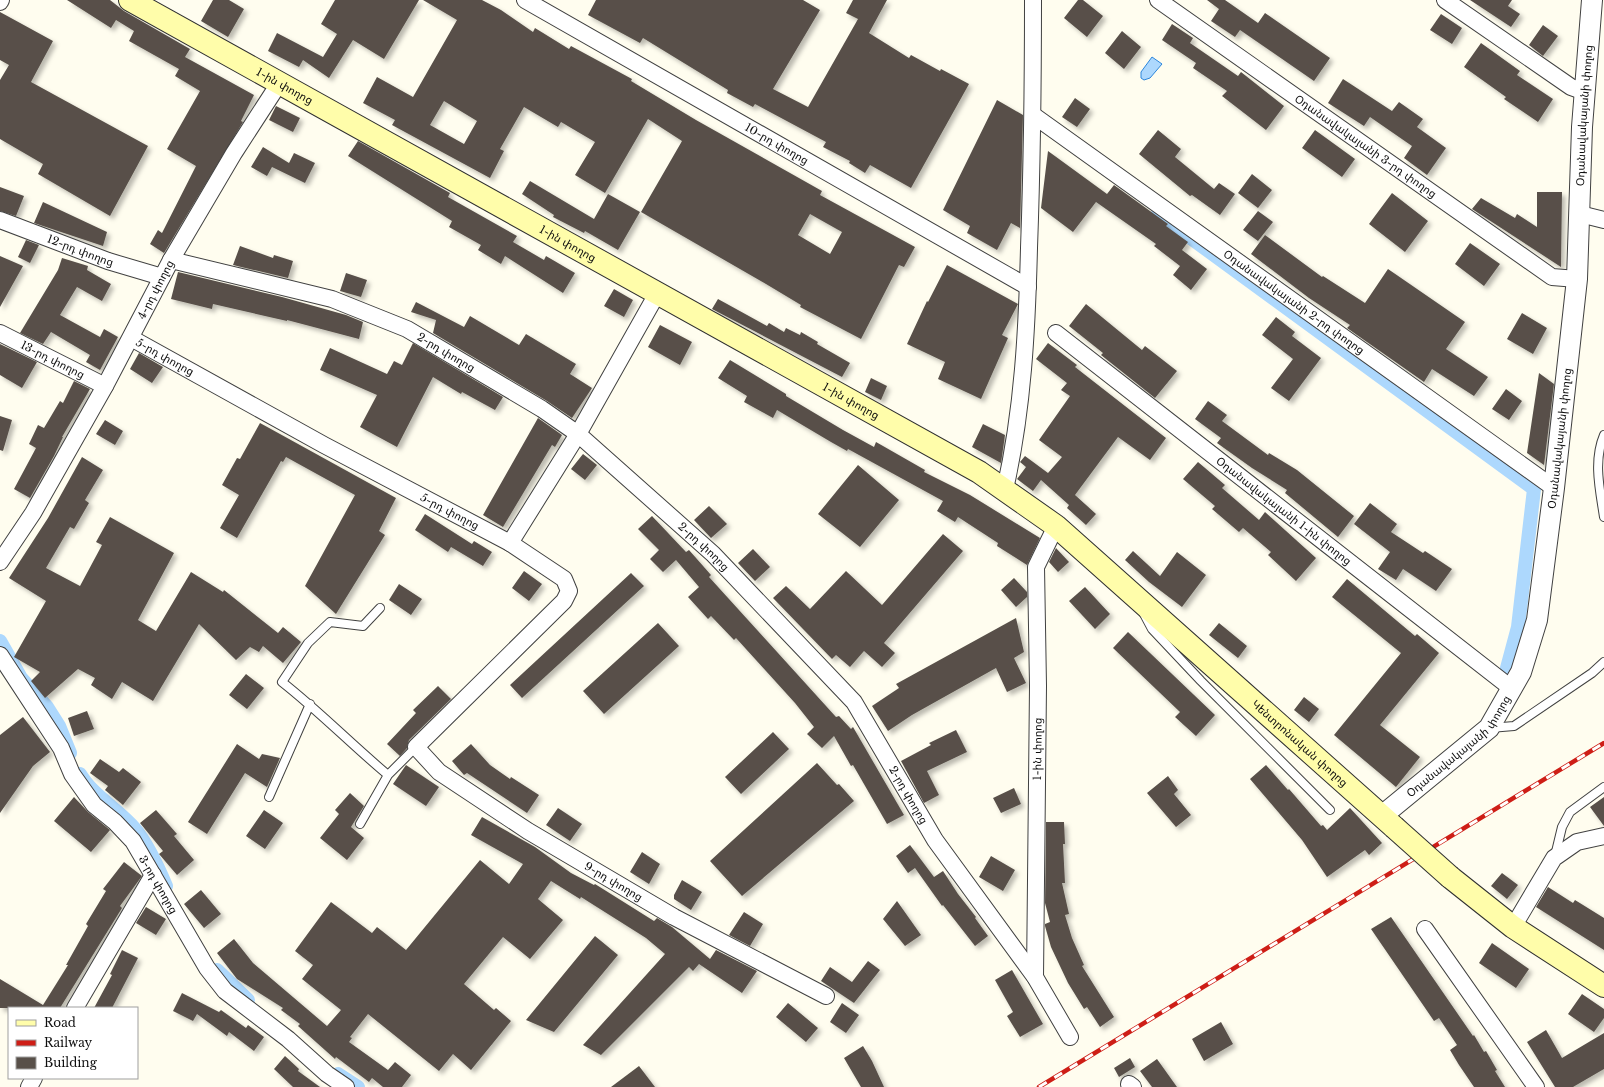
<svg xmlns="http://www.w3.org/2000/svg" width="1604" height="1087" viewBox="0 0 1604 1087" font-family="'Libre Baskerville','Noto Sans Armenian',serif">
  <defs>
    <filter id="shadow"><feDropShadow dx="3.5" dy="3.5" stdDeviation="2" flood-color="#0004"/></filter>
  </defs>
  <rect width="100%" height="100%" fill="#fffdef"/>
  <!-- water -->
  <path fill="#add8fd" stroke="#2c86dc" d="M1152,57L1162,64L1150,78L1144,80L1141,78V72Z"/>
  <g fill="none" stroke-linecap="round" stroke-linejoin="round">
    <!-- canal -->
    <path stroke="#add8fd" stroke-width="14" d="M1158,214L1534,489L1518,627L1507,668
      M0,641L21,678L47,707L59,726L70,753
      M80,774C93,796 118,809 135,829C148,845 158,867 166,886
      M217,970L248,1000
      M338,1074L358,1087"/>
  </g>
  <!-- building -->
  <path fill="#585049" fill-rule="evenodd" filter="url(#shadow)" d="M67,0H110L124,11L190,49L185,57L254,95L241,121L243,122L164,253L150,244L158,230L162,233L196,166L167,149L200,91L175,76L179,69L129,41L134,31L116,20L111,28Z
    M213,0H229L244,9L228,37L201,21Z
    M335,0H419L384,59L353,40L329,78L303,60L299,67L268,51L277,33L323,57L337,34L321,24Z
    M423,0H482L501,10L533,32L535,28L569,49L571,46L632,79L631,81L696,120L822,191L820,195L915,247L904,267L899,265L861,339L800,307L801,305L766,284L641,212L682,141L648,119L605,193L575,175L595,142L561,122L558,127L524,107L500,149L504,151L490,178L392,125L395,120L363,103L377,77L413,97L457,20ZM444,101L477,121L464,144L430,125ZM810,214L842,232L830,254L798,235Z
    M596,0H803L820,10L773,89L808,107L858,19L846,13L853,0H887L869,33L909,58L911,55L940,71L941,69L969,84L911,188L870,165L865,173L849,163L850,161L823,147L826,142L755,104L753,107L727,93L728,90L643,38L640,43L588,15Z
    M1078,0H1083L1103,16L1087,37L1064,18Z
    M1207,0H1225L1258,23L1265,13L1330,58L1314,81L1240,30L1235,37L1211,21L1219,9Z
    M1470,0H1512L1508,6L1520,14L1511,27Z
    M0,12L53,41L31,82L148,146L110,216L38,174L43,164L0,139V80L9,65L0,60Z
    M1441,14L1462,28L1452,44L1430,30Z
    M1172,24L1193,38L1190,43L1238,76L1241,72L1284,106L1266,130L1222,96L1227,91L1193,68L1196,63L1162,40Z
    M1543,25L1558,36L1543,56L1529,45Z
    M1122,31L1141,47L1124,69L1105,53Z
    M1481,43L1520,71L1517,75L1553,99L1538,122L1504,99L1506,97L1464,67Z
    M1343,79L1392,111L1399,102L1423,119L1417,127L1446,148L1427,175L1404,158L1412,146L1370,117L1364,126L1328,103Z
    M1075,98L1090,109L1077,127L1062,117Z
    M997,100L1023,115L1020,228L1011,223L997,250L967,233L970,226L943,210Z
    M276,106L300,118L293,132L269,120Z
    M1158,130L1181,149L1175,157L1214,189L1219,183L1235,194L1220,215L1192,195L1190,196L1139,154Z
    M1315,130L1355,159L1342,177L1302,148Z
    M358,141L450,193L448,197L517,236L513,242L544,260L546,256L575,273L563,293L505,256L501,264L478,250L481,245L449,227L452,221L348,156Z
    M263,147L289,163L294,153L315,163L305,183L272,167L267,176L251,167Z
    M1048,151L1107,194L1114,185L1168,224L1166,226L1188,242L1182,250L1207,269L1191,290L1173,275L1180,266L1154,246L1156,244L1096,202L1073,232L1041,208Z
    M1252,174L1272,190L1258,208L1238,193Z
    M530,181L594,219L608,194L640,212L618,250L585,231L584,233L553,217L554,215L522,194Z
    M0,187L24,196L16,216L0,211Z
    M1537,192H1562L1561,267L1472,209L1481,198L1515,218L1517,214L1537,227Z
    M1392,193L1428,221L1405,252L1369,224Z
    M43,202L107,232L103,246L34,223Z
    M1258,211L1273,222L1258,241L1243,230Z
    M1265,235L1322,277L1323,276L1365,303L1388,269L1465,322L1446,349L1488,377L1474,396L1432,369L1424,382L1347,328L1350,325L1309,298L1251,254Z
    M26,240L39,245L30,263L18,257Z
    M1470,243L1500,264L1484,286L1455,264Z
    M240,246L273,258L274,255L293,261L288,278L233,265Z
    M0,256L23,266L0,307Z
    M62,258L88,266L87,270L111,284L102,301L77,287L60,315L100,337L104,329L118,337L100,370L86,362L90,355L51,332L43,344L20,333L58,270Z
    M947,265L1018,304L1002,335L1008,338L981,399L938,379L945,362L907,344L927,301L928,302Z
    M178,272L282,297L346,315L363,322L359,339L287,320V321L213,304L212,309L171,299Z
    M346,273L367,280L361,297L340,291Z
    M614,289L633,300L624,317L604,306Z
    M718,299L767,326L769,323L784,332L786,328L800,335L801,332L818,342L817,344L850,363L842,377L712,309Z
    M416,302L464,327L470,316L519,345L526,334L576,364L570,374L592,388L572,418L547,401L433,333L436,320L411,312Z
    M1086,304L1142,350L1145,346L1177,371L1155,398L1101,355L1103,353L1069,326Z
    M1522,313L1547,328L1533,354L1507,339Z
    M1276,317L1295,332L1292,336L1321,358L1289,401L1271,388L1293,359L1262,335Z
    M660,325L692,342L680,365L648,347Z
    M413,343L503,397L495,410L462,392L461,394L433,377L397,447L360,427L377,395L320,370L330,348L387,374L394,361L402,365Z
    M1048,343L1077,365L1075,367L1166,438L1150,460L1118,437L1075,495L1096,514L1086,525L1067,508L1069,505L1041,480L1033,491L1017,479L1026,467L1020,462L1025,456L1048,473L1062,457L1039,440L1070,396L1061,390L1067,383L1036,359Z
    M0,344L37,362L22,388L0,375Z
    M139,353L163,367L152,383L130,369Z
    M730,360L786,394V396L843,430L874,447L876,442L925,470L924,472L970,495L1040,538L1027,565L997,546L998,543L958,517L955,522L937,511L943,501L848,449L847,451L831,442L777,410L773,418L744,402L747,396L718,378Z
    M1539,373L1554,384L1544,465L1527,453Z
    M871,378L887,386L881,400L865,392Z
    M74,381L90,389L62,437H63L54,456L30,498L14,489L36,448L29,444L38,425L44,428L60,401L63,403Z
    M1506,389L1522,401L1509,420L1492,409Z
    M1208,401L1227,415L1222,421L1268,455L1269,453L1297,470L1354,516L1338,537L1285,493L1287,490L1252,468L1217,443L1221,438L1195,419Z
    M0,416L12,420L3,451L0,450Z
    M538,418L562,435L555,447L552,445L503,527L483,515Z
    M105,420L123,431L115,445L96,434Z
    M260,423L396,498L379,531L385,535L336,614L305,586L355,495L286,457L283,462L281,461L237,538L220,528L239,495L222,485L237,458L240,459Z
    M983,424L1005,435L1001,463L972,447Z
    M583,454L597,465L585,480L571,469Z
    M82,457L103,470L85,500L89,503L74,529L70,527L46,568L80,586L102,545L96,542L110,517L174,553L138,620L156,631L191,572L223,592L224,590L278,633L283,627L301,642L283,663L263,646L259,652L250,647L236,660L199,624L153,701L122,682L112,699L91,685L95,678L78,669L45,698L31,681L40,672L14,657L46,601L9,578L48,518Z
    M1198,462L1225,485L1222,488L1259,520L1265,512L1316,558L1296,581L1268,555L1271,552L1243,528L1239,532L1212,509L1215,506L1183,479Z
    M858,465L899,500L860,547L818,514Z
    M1370,503L1397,524L1391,532L1423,553L1425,551L1452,569L1436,591L1403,569L1396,580L1378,569L1390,552L1354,524Z
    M709,506L727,524L711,538L694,520Z
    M425,514L472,544L474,541L492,552L483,566L451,547L448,552L415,530Z
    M652,516L686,552L689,550L711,575L709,577L836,717L839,716L851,729L853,727L904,815L887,824L853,765L851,766L834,736L822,748L807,734L814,727L795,703L736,638L734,640L711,616L708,619L688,597L699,587L676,560L663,572L650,559L659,550L638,529Z
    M943,534L963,551L884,643L895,653L882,667L864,651L850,667L836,655L832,659L773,598L786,586L810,609L846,571L882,605Z
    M1056,548L1069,562L1058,572L1049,562Z
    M753,549L770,567L755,581L738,563Z
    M1133,551L1160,576L1177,552L1206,575L1182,607L1149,582L1125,560Z
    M524,571L542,584L529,601L512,588Z
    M631,573L644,586L522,698L510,685Z
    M1014,578L1027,592V597L1016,607L1001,590Z
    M1347,579L1415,636L1417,634L1439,653L1380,725L1420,757L1396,787L1334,735L1401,653L1332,597Z
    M399,584L422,599L411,615L389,600Z
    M1085,587L1110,614L1095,629L1069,601Z
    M1016,618L1024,652L1014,658L1026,683L1007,692L996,668L912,715L888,731L872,706L899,688L896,684Z
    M658,623L679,646L604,714L583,691Z
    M1219,623L1247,646L1238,658L1209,635Z
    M1128,632L1215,715L1196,736L1175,717L1180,712L1113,648Z
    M246,674L264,688L247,709L229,695Z
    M438,686L451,699L409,740L407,748L400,756L387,744L416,713L413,710Z
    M1304,697L1319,709L1309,722L1294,710Z
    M87,711L94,729L74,736L68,718Z
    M23,717L50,752L33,766L0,813V735Z
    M956,730L967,752L927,771L939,795L924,803L901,761L931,745L929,743Z
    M773,732L789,749L741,794L725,777Z
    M237,744L259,759L262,754L280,758L267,787L245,773L207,834L188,822Z
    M471,744L490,765L510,779L511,777L539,795L527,813L467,773L464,775L452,761Z
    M100,759L119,772L123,768L141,782L123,805L105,790L108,786L90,773Z
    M817,763L837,785L839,784L854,801L742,896L710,861Z
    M406,765L439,787L426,806L393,784Z
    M1266,765L1288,790L1289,789L1321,826L1323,825L1327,830L1350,808L1382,843L1369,855L1365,850L1327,877L1302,840L1250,779Z
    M1168,776L1178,790L1174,794L1191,815L1176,827L1147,793Z
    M1014,788L1021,804L1001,813L993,798Z
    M350,793L364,806L351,827L364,838L347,860L320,838L339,814L335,810Z
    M74,797L88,812L110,830L91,852L54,821Z
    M1604,797V826L1590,807Z
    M558,808L582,824L570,841L546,825Z
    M156,810L177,834L174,836L194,860L177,875L159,854L163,851L140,823Z
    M264,810L283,823L265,849L246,836Z
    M482,817L535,847L571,873L594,885L595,884L654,921L657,918L672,927L710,959L716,950L757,971L742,993L699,964L693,971L689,967L601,1055L583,1045L665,954L646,938L581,897L580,899L551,881L538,899L563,920L530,959L503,937L464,984L494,1010L496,1008L511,1021L471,1070L453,1054L439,1071L368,1014L350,1037L352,1038L349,1042L388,1070L395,1062L411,1075L402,1087H383L372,1078L369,1082L336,1057L335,1059L298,1026L300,1024L281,1010L283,1008L237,979L217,953L234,939L253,963L327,1026L341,1010L302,979L313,965L295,951L331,902L372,933L377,927L406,950L480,860L509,884L523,864L471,835Z
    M1046,822H1064L1065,844H1063L1065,883H1062L1069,914L1065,915L1072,938L1084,965L1082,966L1114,1017L1100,1027L1087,1007L1084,1009L1068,983L1051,947L1045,926V924L1050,922L1045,903Z
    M910,845L934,877L943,871L958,894L976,917L975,918L988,936L975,946L943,905L942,906L915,868L908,873L896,856Z
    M642,852L660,864L649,884L630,872Z
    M991,856L1015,870L1003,891L979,877Z
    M124,862L142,876L120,906L122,908L60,1008H0V979L43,1005L68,965H66L88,926L86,924L106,891L103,889Z
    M1502,873L1518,885L1507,899L1491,886Z
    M682,880L702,892L691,910L674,899V895Z
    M1548,887L1573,903L1575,900L1604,918V950L1536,907Z
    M201,890L221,914L204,928L184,904Z
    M897,901L921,935L905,946L883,919Z
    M146,907L166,919L156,935L136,923Z
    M744,912L763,924L750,946L729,935Z
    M1391,917L1473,1036L1474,1035L1484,1052L1486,1051L1497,1070L1495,1071L1505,1087H1474L1459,1065L1450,1050L1457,1045L1439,1018L1434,1021L1371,929Z
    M595,936L618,955L554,1032L526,1020Z
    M1492,943L1529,969L1516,988L1479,963Z
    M122,950L138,958L112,1008H94L112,975L110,974Z
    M868,961L880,970L854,1003L821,981L830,967L852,982Z
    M1012,970L1043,1024L1020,1037L1007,1016L1013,1012L995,980Z
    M182,993L219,1012L221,1010L246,1028L248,1025L264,1037L254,1051L229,1032L227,1036L197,1014L193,1021L173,1011Z
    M1582,994L1604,1009V1018L1594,1032L1568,1014Z
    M788,1003L818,1028L806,1042L776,1017Z
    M842,1003L859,1015L846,1033L830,1022Z
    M1221,1022L1233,1044L1204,1061L1192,1039Z
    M1546,1030L1562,1058L1604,1033V1069L1573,1087H1555L1527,1042Z
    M863,1046L872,1061L884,1087H861L844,1058Z
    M285,1056L299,1069L298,1071L320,1087H293L274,1069Z
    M1130,1058L1135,1067L1119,1077L1114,1068Z
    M1157,1059L1177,1087H1152L1140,1071Z
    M639,1066L655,1087H611Z"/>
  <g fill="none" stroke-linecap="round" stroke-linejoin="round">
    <!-- service casing -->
    <g stroke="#414141" stroke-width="10">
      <path id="service" d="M1604,435C1593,461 1600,490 1604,517
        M380,608L363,626L330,622L308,643L282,682C319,711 352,745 388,775
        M1144,614L1152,629L1201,681L1330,810
        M1490,728L1514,726L1592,673L1604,662
        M269,797L310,704
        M360,824L388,775L416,747
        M1555,856L1562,827L1570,812L1604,787"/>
    </g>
    <!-- minor casing -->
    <g stroke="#414141" stroke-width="18">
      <g id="minor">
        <path id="s1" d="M525,0L1028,287"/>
        <path id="s2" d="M1158,0L1552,277L1577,279"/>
        <path d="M1445,0L1571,87L1585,92"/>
        <path d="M0,2L1,0"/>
        <path id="s3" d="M1033,115L1554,488"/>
        <path d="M1580,214L1604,220"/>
        <path id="s4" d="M0,220L108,261L162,277"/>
        <path id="s5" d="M171,260L332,299L407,329L542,409L578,434L713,554L854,702L935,840L1035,977L1070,1037"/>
        <path id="s6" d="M0,333L105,386"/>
        <path id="s7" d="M1056,333L1511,688"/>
        <path id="s8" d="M131,338L324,445L510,543L564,579L569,591L564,601L416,747L439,772L528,831L674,917L826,996"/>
        <path d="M1005,489C1023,410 1027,329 1029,248C1032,165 1033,83 1033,0"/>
        <path d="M510,543L578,434L658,292"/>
        <path id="s9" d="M0,562L33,513L105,386L171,260L234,153L280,82"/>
        <path id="s10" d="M0,655L61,748L72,774L94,805L115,822L133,841L207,968L225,991L288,1039L327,1074L346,1087"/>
        <path d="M1513,927L1554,858L1577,842L1604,836"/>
        <path d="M1425,929L1536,1087"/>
        <path id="s11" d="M1035,977L1038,686L1036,567L1056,526"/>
        <path d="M75,1008L153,875"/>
        <path d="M1129,1084L1133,1087"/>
        <path d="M29,1087L34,1078"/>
      </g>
    </g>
    <!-- tertiary casing -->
    <g stroke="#414141" stroke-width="22">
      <g id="tertiary">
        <path id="s12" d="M1383,815L1489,728L1521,672L1537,620L1554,488L1577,279L1582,127L1592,0"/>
      </g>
    </g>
    <!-- secondary casing -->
    <g stroke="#303030" stroke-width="24">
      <g id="secondary">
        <path id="s13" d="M130,0L979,472L1056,526L1394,827"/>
        <path d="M1450,877L1513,927L1604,986"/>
      </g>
    </g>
    <!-- service -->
    <use href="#service" stroke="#fff" stroke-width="8"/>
    <!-- minor -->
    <use href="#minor" stroke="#fff" stroke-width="16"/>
    <!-- tertiary -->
    <use href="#tertiary" stroke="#fff" stroke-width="20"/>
    <!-- secondary -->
    <use href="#secondary" stroke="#fffdaa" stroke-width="22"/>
    <!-- rail casing -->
    <g stroke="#ce1e16" stroke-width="4.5">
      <path id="rail" d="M1039,1087L1604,743"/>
    </g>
    <!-- rail -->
    <use href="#rail" stroke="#fff" stroke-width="3" stroke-dasharray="9" stroke-linecap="butt"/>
    <!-- secondary-bridge casing -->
    <g stroke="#303030" stroke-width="24" stroke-linecap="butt">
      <path id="secondary-bridge" d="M1394,827L1450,877"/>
    </g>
    <!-- secondary-bridge -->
    <use href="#secondary-bridge" stroke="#fffdaa" stroke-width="22"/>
  </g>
  <g text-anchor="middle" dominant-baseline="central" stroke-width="4" stroke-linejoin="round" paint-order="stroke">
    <!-- street labels -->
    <g font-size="11" fill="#0e0e0e" stroke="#fff">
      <text stroke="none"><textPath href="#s13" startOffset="177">1-ին փողոց</textPath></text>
      <text stroke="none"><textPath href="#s12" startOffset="763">Օդանավակայանի փողոց</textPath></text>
      <text stroke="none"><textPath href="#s1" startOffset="290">10-րդ փողոց</textPath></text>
      <text stroke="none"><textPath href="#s2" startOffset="254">Օդանավակայանի 3-րդ փողոց</textPath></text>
      <text stroke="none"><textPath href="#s13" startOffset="501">1-ին փողոց</textPath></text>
      <text stroke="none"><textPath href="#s4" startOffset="86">12-րդ փողոց</textPath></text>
      <text stroke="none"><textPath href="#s9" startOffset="314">4-րդ փողոց</textPath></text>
      <text stroke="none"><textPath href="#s3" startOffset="321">Օդանավակայանի 2-րդ փողոց</textPath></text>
      <text stroke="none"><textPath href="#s5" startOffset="292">2-րդ փողոց</textPath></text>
      <text stroke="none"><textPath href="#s8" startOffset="39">5-րդ փողոց</textPath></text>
      <text stroke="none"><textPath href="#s6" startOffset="59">13-րդ փողոց</textPath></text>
      <text stroke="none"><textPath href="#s13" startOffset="825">1-ին փողոց</textPath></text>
      <text stroke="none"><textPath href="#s12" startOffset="439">Օդանավակայանի փողոց</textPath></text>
      <text stroke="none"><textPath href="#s7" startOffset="289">Օդանավակայանի 1-ին փողոց</textPath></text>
      <text stroke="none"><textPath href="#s8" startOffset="363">5-րդ փողոց</textPath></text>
      <text stroke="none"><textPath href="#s5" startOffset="616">2-րդ փողոց</textPath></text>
      <text stroke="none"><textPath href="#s13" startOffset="1392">Կենտրոնական փողոց</textPath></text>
      <text stroke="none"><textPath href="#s12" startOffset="103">Օդանավակայանի փողոց</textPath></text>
      <text stroke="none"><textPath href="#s11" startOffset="228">1-ին փողոց</textPath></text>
      <text stroke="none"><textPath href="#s5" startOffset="940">2-րդ փողոց</textPath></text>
      <text stroke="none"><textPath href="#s8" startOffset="968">9-րդ փողոց</textPath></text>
      <text stroke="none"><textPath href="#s10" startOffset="281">3-րդ փողոց</textPath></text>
    </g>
  </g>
  <!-- legend -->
  <rect x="8" y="1007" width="130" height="72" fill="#ffffff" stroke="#9f9f9f"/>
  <rect x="16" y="1020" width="20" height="6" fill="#fffdaa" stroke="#9f9f9f"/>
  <text x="44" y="1027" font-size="12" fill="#0e0e0e">Road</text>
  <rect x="16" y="1040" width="20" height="6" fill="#ce1e16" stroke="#9f9f9f"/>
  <text x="44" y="1047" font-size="12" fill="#0e0e0e">Railway</text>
  <rect x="16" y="1057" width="20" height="12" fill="#585049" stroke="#9f9f9f"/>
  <text x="44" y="1067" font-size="12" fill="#0e0e0e">Building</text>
</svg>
